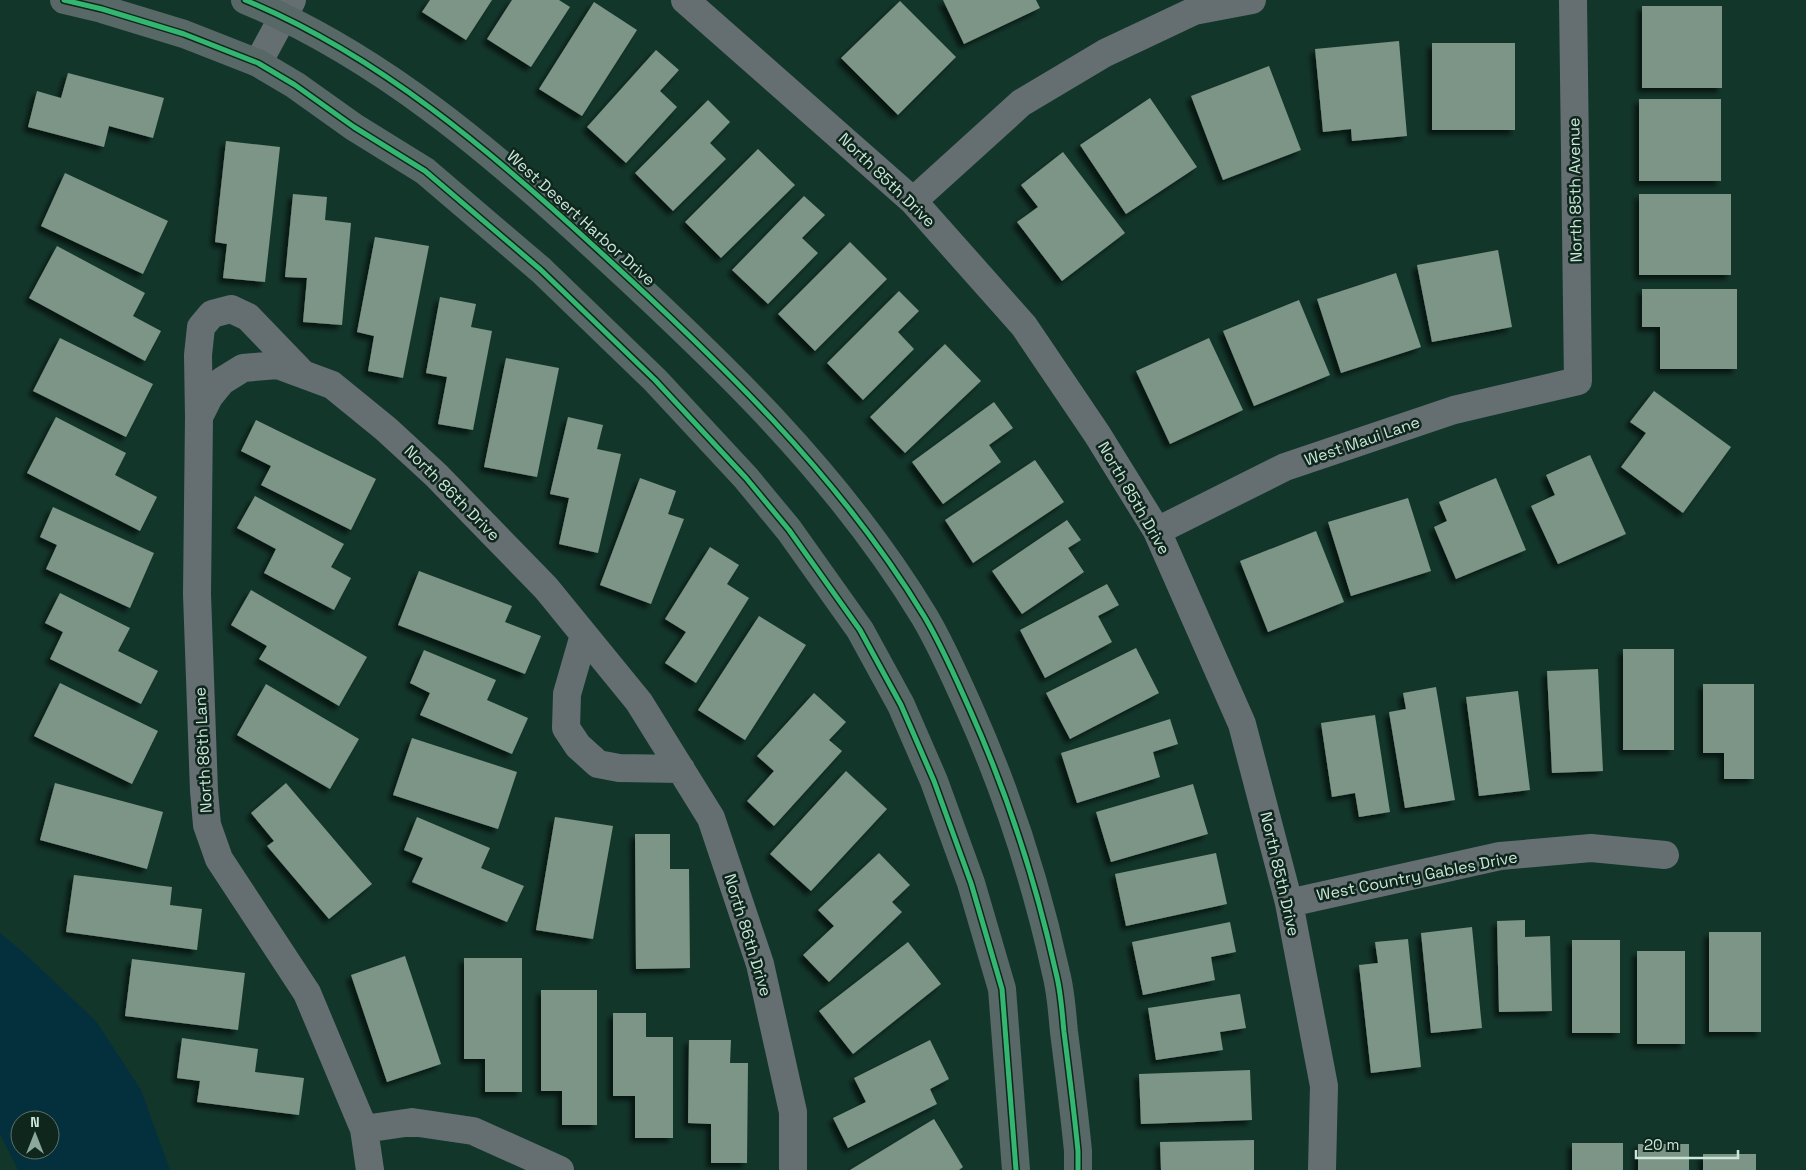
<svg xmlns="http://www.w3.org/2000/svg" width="1806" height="1170" viewBox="0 0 1806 1170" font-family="'Space Grotesk',sans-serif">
  <defs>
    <filter id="shadow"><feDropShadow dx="-4.5" dy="4.5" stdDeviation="2.5" flood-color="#0009"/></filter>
  </defs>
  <rect width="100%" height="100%" fill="#13362b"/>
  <!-- water -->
  <path fill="#03303c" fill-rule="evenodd" d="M0,933L23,952L96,1021L141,1090L170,1170H18L0,1134ZM20,1120H50V1150H20Z"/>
  <!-- building -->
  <path fill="#7b9586" filter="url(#shadow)" d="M430,0H492L466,40L422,12Z
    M512,0H559L570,7L531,67L487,39Z
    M943,0H1036L1040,8L964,44Z
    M900,1L956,57L898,115L841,58Z
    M594,2L637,30L582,116L539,89Z
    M1642,6H1722V88H1642Z
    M1399,41L1407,136L1352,141L1351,129L1323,132L1315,49Z
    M1432,43H1515V130H1432Z
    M656,50L679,70L660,91L677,107L626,163L587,127Z
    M1269,66L1301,150L1223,180L1191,96Z
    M68,73L164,98L153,138L109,126L104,147L28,127L37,91L61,98Z
    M1150,98L1197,167L1126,214L1080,145Z
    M1639,99H1721V181H1639Z
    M708,100L730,122L710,143L726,159L673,211L635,173Z
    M226,141L280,147L265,282L223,278L227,244L215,242Z
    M758,149L795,185L721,258L685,222Z
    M1063,152L1125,233L1062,281L1017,222L1038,207L1021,185Z
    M65,173L168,221L143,274L41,226Z
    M293,194L327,197L325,220L351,223L342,325L303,322L307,278L285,277Z
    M1639,194H1731V275H1639Z
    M804,196L825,215L802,238L818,253L768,304L732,270Z
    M375,237L429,246L403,378L368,371L374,336L357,332Z
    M850,242L887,279L815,351L778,314Z
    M57,246L145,293L133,316L161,331L145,361L29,298Z
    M1498,250L1512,327L1432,342L1417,265Z
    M1396,273L1421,347L1341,373L1317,299Z
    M1642,289H1737V369H1660V327H1642Z
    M899,291L919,311L898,332L914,349L863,400L827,363Z
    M440,297L476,304L471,327L492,331L473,430L438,424L447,377L426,373Z
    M1299,300L1330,375L1254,406L1223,331Z
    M60,338L153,384L126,437L33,391Z
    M1209,338L1243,410L1170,444L1136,371Z
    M945,344L981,381L905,453L870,417Z
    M506,358L559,368L537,477L484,467Z
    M1654,391L1731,447L1683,513L1621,467L1646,433L1630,422Z
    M994,402L1013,428L989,445L1001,462L943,504L912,462Z
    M56,417L126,453L115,475L157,497L140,531L27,473Z
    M568,417L603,425L597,449L621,454L598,553L559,544L569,498L550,494Z
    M256,420L376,479L351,530L261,485L271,466L241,451Z
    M1590,455L1626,534L1558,564L1531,506L1555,495L1546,475Z
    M1035,460L1064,502L973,563L945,520Z
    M640,478L676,491L668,514L684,519L651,604L600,585Z
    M1496,478L1526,550L1456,579L1434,527L1447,521L1439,502Z
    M255,496L344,544L331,567L351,578L334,610L264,573L276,549L237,528Z
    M1408,498L1431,571L1351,596L1328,522Z
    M53,507L154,553L130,608L46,569L57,545L40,537Z
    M1067,520L1081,540L1068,548L1084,572L1022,614L992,571Z
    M1316,531L1344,602L1268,632L1240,561Z
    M710,547L739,565L727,584L749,598L696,683L665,663L686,632L665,619Z
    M419,571L512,606L505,622L541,636L525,674L398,625Z
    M1107,584L1119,605L1098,616L1112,642L1045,678L1020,630Z
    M251,590L367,657L339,706L259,659L267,646L231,625Z
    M60,593L130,628L118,651L158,671L141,704L50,659L63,632L45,623Z
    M759,616L806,645L745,740L698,710Z
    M1136,648L1159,693L1070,739L1046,693Z
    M1623,649H1674V750H1623Z
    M424,650L496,680L487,700L528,718L512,754L420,715L430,693L410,683Z
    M1598,669L1603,771L1552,773L1547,671Z
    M60,683L158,731L132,784L34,736Z
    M266,684L359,739L330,789L237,735Z
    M1703,684H1754V779H1724V753H1703Z
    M1436,687L1455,800L1405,808L1389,712L1406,709L1403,693Z
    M1518,691L1530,790L1479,796L1466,697Z
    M814,693L846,722L829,740L842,751L774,826L747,801L774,771L757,756Z
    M1375,715L1390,812L1359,817L1355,793L1332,797L1321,723Z
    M1170,719L1178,744L1153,752L1160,777L1077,803L1061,753Z
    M412,738L517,772L498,829L393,795Z
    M846,771L887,809L811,891L770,854Z
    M55,783L163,812L147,869L40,840Z
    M286,783L372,884L329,919L267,846L274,841L251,813Z
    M1193,784L1208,834L1111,862L1096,812Z
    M417,817L490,848L481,868L524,886L507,922L412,882L423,858L404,850Z
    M555,817L613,826L593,939L536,930Z
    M635,834H670V869H689L690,968L636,969Z
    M879,853L910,885L892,902L902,912L829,982L803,955L834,926L818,910Z
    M1216,853L1227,904L1126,926L1115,874Z
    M74,875L172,887L170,905L202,909L197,950L66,932Z
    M1525,920V937L1550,936L1552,1011L1499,1012L1497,921Z
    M1230,922L1236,952L1211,957L1215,980L1143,995L1132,942Z
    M1472,927L1482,1028L1431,1033L1421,933Z
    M1709,932H1761V1032H1709Z
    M1408,939L1421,1067L1371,1073L1359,965L1378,963L1375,942Z
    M1572,940H1620V1033H1572Z
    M908,942L941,984L853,1054L819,1011Z
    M1637,951H1685V1044H1637Z
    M405,956L441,1064L387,1082L351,975Z
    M464,958H522V1092H485V1059H464Z
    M132,959L245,973L238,1030L125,1016Z
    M541,990H597V1125H562V1091H541Z
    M1240,994L1246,1028L1220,1032L1223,1050L1156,1060L1148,1008Z
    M613,1013H646V1037H673V1138H635V1096H613Z
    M182,1038L258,1049L255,1072L304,1078L299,1115L197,1102L200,1081L177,1078Z
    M689,1040H731L730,1063H748L747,1163H711V1124L688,1123Z
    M930,1040L949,1079L930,1089L937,1104L848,1148L833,1118L866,1102L854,1078Z
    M1250,1070L1252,1120L1141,1124L1139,1074Z
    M934,1119L963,1167L959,1170H850Z
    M1254,1140V1170H1161L1160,1142Z
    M1572,1143H1623V1170H1572Z
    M1638,1144H1689V1170H1638Z
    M1703,1154H1756V1170H1703Z"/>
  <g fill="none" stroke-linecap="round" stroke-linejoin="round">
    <!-- street -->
    <path stroke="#656f71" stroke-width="28" d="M685,0L913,201L1024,326L1097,434L1157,531L1242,724L1289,903L1324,1086L1322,1170
      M258,63L292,0
      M913,201L1021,103L1105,53L1194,11L1252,0
      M199,417L198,355L201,327L212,314L231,309L248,317L301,372
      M1157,531L1285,467L1454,410L1578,381L1573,0
      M584,635L567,694L566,728L578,746L598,764L619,768L681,769
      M1289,903L1500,856L1591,848L1665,855
      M364,1129L412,1122L473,1131L560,1170
      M370,1170L364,1129L307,993L219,859L207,825L204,791L197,594L199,417L209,397L222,381L243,368L278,365L332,385L386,429L436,475L546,588L639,702L711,818L760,964L793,1112V1170"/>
    <!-- secondary -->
    <path stroke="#576867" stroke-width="28" d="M64,0L102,9L184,34L258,63L295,85L354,127L425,171L541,270L655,380L746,478L789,530L860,630L901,705L934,781L971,883L1002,989L1016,1170
      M245,0C378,55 492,152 597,249C718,360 838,474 924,616C942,646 956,679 970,710C1008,795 1036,882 1056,973C1061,992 1062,1012 1064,1032C1069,1071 1074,1111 1078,1151V1170"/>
    <!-- cycleway casing -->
    <g stroke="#0f261d" stroke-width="8">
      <path id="cycleway" d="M64,0L102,9L184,34L258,63L295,85L354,127L425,171L541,270L655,380L746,478L789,530L860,630L901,705L934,781L971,883L1002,989L1016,1170
        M245,0C378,55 492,152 597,249C718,360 838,474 924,616C942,646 956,679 970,710C1008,795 1036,882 1056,973C1061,992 1062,1012 1064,1032C1069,1071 1074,1111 1078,1151V1170"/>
    </g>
    <!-- cycleway -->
    <use href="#cycleway" stroke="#33b770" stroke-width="5"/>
  </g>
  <g text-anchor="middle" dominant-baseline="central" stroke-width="5" stroke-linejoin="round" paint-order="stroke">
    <!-- street labels -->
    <g font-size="16" fill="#cae6d9" stroke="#0f261d">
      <text transform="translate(887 180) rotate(44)">North 85th Drive</text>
      <text transform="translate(1575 190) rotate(-91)">North 85th Avenue</text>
      <text transform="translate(581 218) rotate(42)">West Desert Harbor Drive</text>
      <text transform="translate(1362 441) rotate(-19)">West Maui Lane</text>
      <text transform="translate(452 493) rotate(45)">North 86th Drive</text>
      <text transform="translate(1134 498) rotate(60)">North 85th Drive</text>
      <text transform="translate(203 750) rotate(-93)">North 86th Lane</text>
      <text transform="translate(1280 874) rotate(77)">North 85th Drive</text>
      <text transform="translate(1417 876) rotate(-11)">West Country Gables Drive</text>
      <text transform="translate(748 935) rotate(73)">North 86th Drive</text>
    </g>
  </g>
  <!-- north arrow -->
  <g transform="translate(35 1135)"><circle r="24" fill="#0f261d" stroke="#5a7368"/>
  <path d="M0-4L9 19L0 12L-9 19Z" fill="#8aa89c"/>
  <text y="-8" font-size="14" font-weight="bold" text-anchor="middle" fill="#cae6d9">N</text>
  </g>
  <!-- scale -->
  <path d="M1636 1150v8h102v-8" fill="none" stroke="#cae6d9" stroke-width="2.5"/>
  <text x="1644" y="1150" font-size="15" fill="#cae6d9" stroke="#0f261d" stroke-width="4" paint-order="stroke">20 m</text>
</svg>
